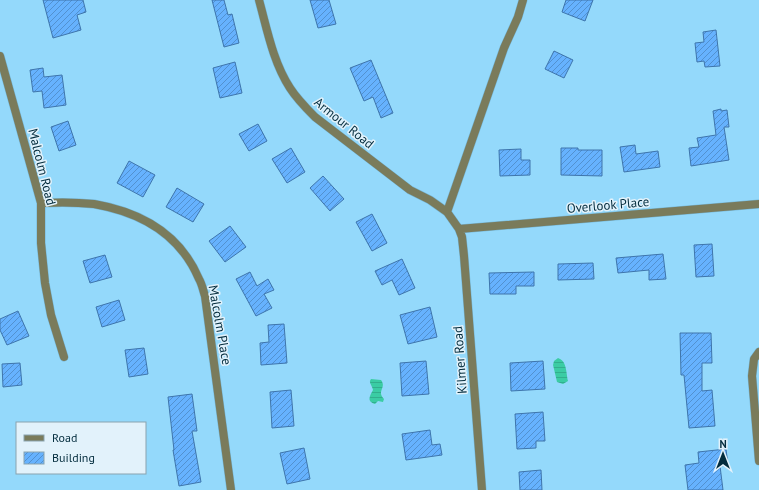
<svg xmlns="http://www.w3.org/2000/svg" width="759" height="490" viewBox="0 0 759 490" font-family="'PT Sans',sans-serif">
  <defs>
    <pattern id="water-rules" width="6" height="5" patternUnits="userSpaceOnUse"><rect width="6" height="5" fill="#3bcca4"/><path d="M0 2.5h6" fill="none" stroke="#32af8e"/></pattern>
    <pattern id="building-hatch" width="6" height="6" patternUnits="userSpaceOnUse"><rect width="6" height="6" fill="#66b2fe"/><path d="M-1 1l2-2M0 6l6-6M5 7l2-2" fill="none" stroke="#5291cf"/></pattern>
  </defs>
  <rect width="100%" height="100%" fill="#94d9fb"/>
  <!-- water -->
  <path fill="url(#water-rules)" d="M558,358C567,361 566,372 568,381L563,384L557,382L554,369L553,365L554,361Z
    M371,379L381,380C387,388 376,391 384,399L383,402L378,401L375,404C366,401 370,396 373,390C372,385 368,383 371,379Z"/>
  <!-- building -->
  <path fill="url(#building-hatch)" stroke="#3e75ac" d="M43,0H83L86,12L77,15L81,30L53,38Z
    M212,0H224L228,15L232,14L239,43L224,47Z
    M310,0H329L336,24L318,28Z
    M566,0H593L585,21L562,12Z
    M716,30L720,66L705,67L704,61L697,62L695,43L704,42L703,32Z
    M554,51L573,60L564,78L545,69Z
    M371,60L393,113L381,118L373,97L364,101L350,68Z
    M235,62L242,93L220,98L213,68Z
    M43,68L44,77L62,75L66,105L44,108L42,91L33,92L30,70Z
    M721,109V111L727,110L729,127H724L729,160L691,166L689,148L699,147L697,138L716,135L713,111Z
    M68,121L76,145L59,151L51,127Z
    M258,124L267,141L249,151L239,134Z
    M635,145L636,154L658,151L660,167L624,172L620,147Z
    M291,148L305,172L287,183L272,159Z
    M561,148H578V150H602V176L561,175Z
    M521,149V160H530V175L500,176L499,150Z
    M129,161L155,175L143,197L117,183Z
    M323,176L344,199L330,211L310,188Z
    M177,188L204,204L193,222L166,207Z
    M372,214L387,243L372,251L356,222Z
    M230,226L246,247L225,262L209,241Z
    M712,244L714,276L696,277L694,245Z
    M663,254L666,279L649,280V270L618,273L616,258Z
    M105,255L112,277L90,283L83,261Z
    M402,259L415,288L399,295L392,280L382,285L375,271Z
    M593,263L594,279L558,280V264Z
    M250,272L257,286L268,279L274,290L264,294L272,308L256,316L236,279Z
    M534,272V286H516V294H490L489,273Z
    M119,300L125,320L102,327L96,307Z
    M430,307L437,337L408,344L400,315Z
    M18,311L29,336L7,345L0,330V319Z
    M284,324L287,363L261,365L260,343L269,342L268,325Z
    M680,333H711L712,363H702V391L712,390L715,426L689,428L684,375H681Z
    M144,348L148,374L129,377L125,350Z
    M426,361L429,394L402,396L400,363Z
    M543,361L545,389L511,391L510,363Z
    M20,363L22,385L3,387L2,364Z
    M291,390L294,426L272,428L270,392Z
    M192,394L197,431H192L201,482L179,486L173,450H174L168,397Z
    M543,412L545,441H536V448L517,449L515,414Z
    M430,430L432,445L440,444L442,455L406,460L402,434Z
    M304,448L310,479L287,484L280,453Z
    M726,449L728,465L720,466L723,490H688L685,465L699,463L698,452Z
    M541,470L542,490H520L519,472Z"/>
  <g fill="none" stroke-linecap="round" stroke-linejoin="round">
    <!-- minor casing -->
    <g stroke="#77b6d5" stroke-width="9">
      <path id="minor" d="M259,0C267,29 273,62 290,88C297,99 306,108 315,117L410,190L430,200L447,212L459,229L462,237L464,256L482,490
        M0,56L41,203V243L45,283L51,315L64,357
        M41,203C59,202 76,202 94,204C140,212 180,234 199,279C202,284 203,290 205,296L231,490
        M447,212L504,48L518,17L523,0
        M459,229L759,204
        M759,352L754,359L752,376L759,461"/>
    </g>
    <!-- minor -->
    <use href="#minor" stroke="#7a7b5b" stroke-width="8"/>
  </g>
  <g text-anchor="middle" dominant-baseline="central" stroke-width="3" stroke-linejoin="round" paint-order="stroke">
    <!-- street labels -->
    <g font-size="13" fill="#032c3d" stroke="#e2f2fb">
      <text transform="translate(344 123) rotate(39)">Armour Road</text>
      <text transform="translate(42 167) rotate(76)">Malcolm Road</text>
      <text transform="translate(608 205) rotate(-5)">Overlook Place</text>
      <text transform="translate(220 325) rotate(80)">Malcolm Place</text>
      <text transform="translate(460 360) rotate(-94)">Kilmer Road</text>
    </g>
  </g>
  <!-- legend -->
  <rect x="16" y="422" width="130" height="52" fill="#e2f2fb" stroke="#89a3af"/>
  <rect x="24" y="435" width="20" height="6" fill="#7a7b5b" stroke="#89a3af"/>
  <text x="52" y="442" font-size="12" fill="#032c3d">Road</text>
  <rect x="24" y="452" width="20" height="12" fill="url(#building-hatch)" stroke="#89a3af"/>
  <text x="52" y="462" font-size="12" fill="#032c3d">Building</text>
  <!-- north arrow -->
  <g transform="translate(723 454)" stroke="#e2f2fb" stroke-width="3" paint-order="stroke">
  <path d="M0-3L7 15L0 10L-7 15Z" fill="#032c3d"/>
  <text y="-6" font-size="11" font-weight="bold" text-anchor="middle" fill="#032c3d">N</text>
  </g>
</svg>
